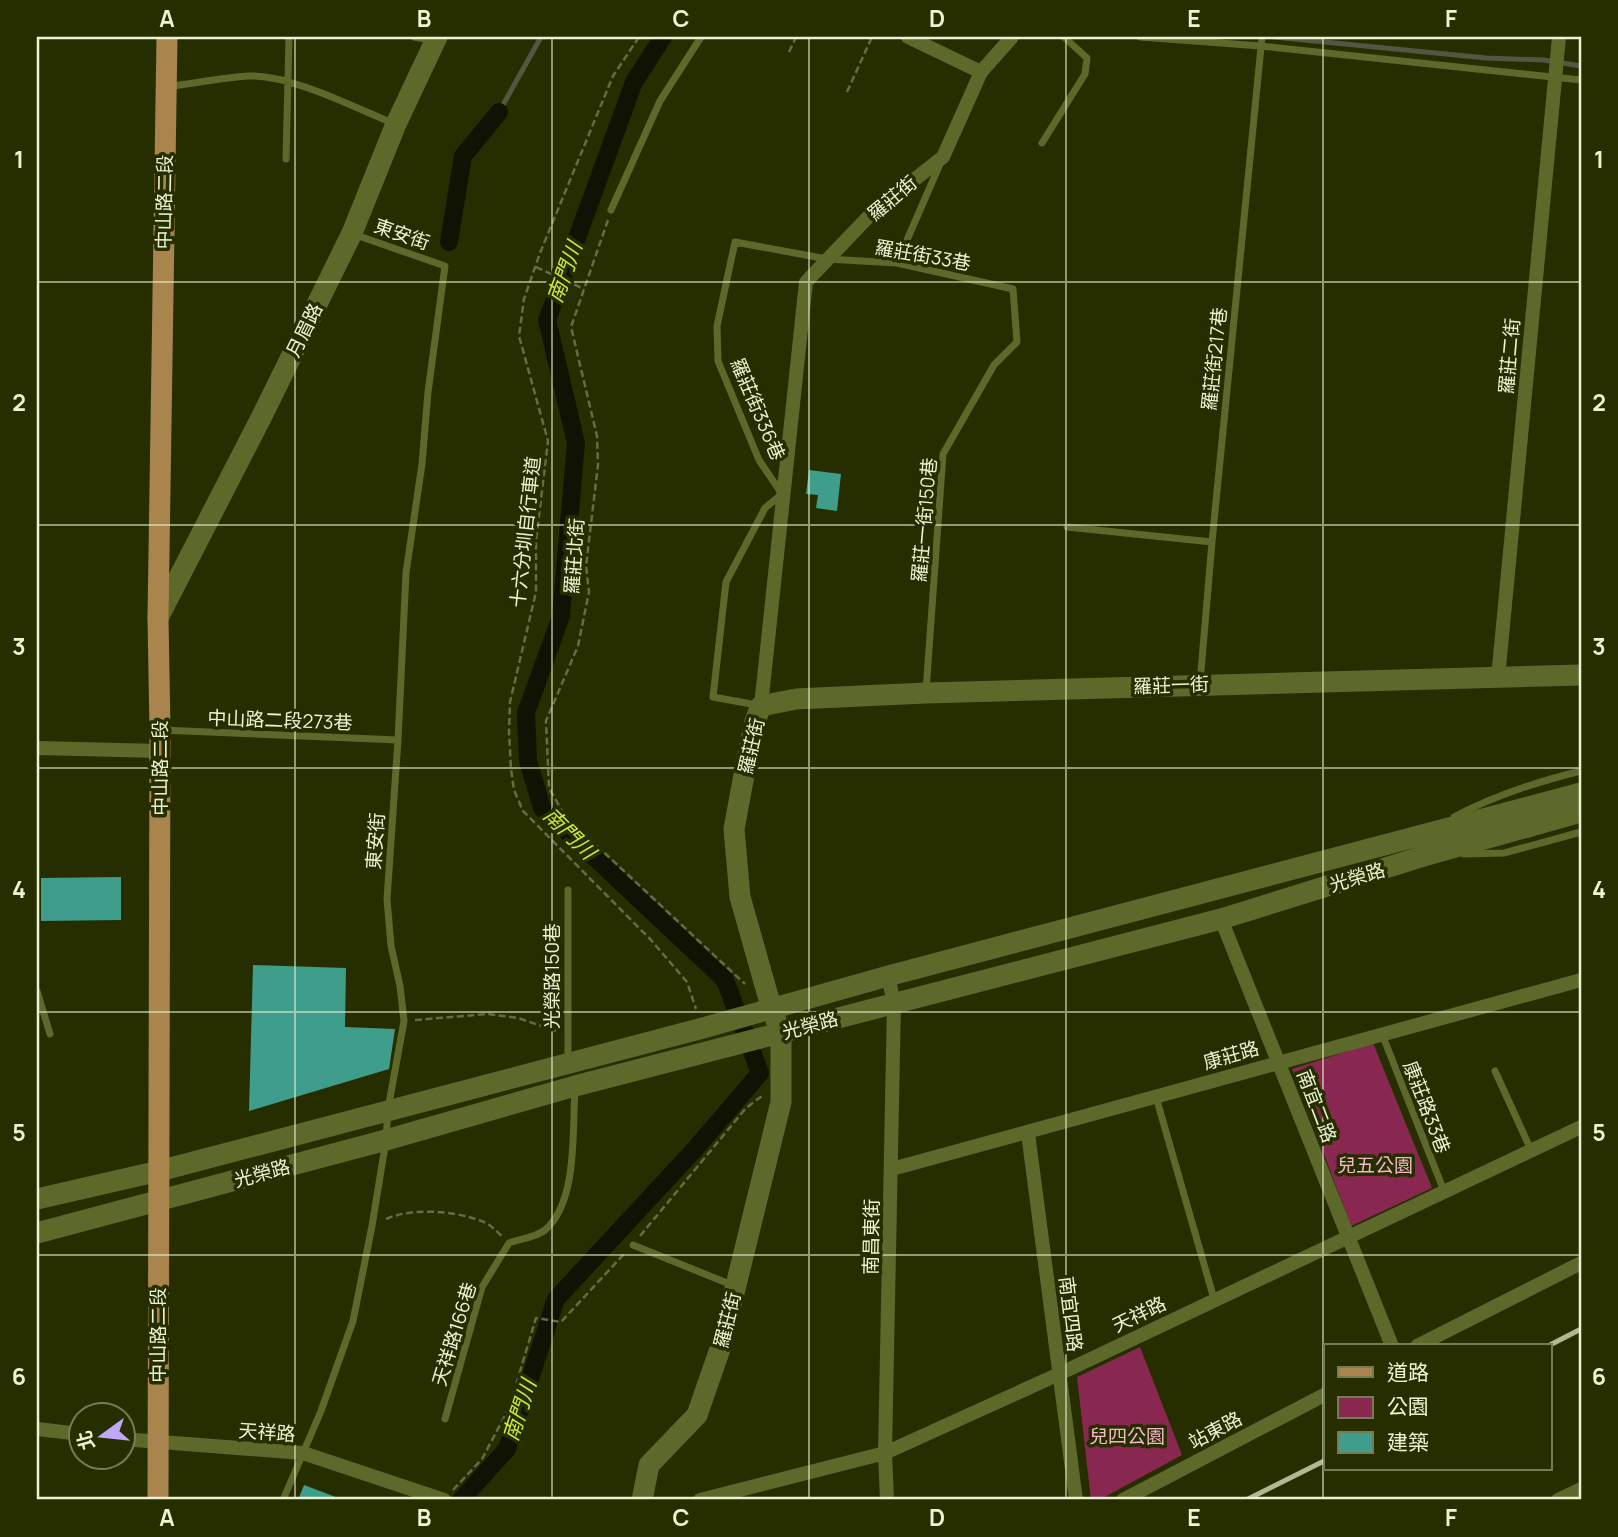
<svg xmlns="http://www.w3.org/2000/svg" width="1618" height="1537" viewBox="0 0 1618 1537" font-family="Manrope,'Noto Sans TC',sans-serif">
  <rect width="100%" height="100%" fill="#262e00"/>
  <!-- green -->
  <path fill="#882851" d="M1373,1043L1432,1188L1351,1226L1292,1069Z
    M1140,1347L1182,1455L1099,1500H1091L1077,1377Z"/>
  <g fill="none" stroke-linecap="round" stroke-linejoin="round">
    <!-- stream -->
    <path stroke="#525642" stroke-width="5" d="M1274,37L1486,58L1544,60L1581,66
      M499,112L541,37"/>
    <!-- canal -->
    <path stroke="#101304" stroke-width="18" d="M449,242L463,156L499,112
      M461,1500L507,1449L556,1299L695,1149L760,1073L725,980L542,808L528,761L526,713L561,616L576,443L547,320L634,82L663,37"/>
  </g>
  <!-- building -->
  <path fill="#3f9d8b" d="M809,470L841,474L837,511L816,508L818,495L806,494Z
    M121,877V920L41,921V878Z
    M253,965L346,968L345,1027L395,1029L389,1069L249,1111Z
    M304,1485L341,1499V1500H298Z"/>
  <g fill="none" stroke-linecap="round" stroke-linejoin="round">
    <!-- path -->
    <path stroke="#646c43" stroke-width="2.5" stroke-dasharray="7 3.5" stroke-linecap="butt" d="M639,37L613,76L540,253L524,299L519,336L548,441L536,541V592L510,702L509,732L511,769L514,790L523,811L651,940L687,982L696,1009
      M789,52L796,37
      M847,92L872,37
      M608,220L571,327L597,436L598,465L586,566L589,592L578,646L546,721L549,788L565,816L745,984
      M536,267L584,289
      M415,1020L488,1014L518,1018L556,1031
      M386,1219C412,1207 458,1211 484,1222C491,1225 496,1231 502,1236
      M640,1236L746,1108L762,1096
      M453,1490L482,1459L509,1408L536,1318L561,1322L624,1254"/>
    <!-- lane -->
    <path stroke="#5d682b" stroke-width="7" d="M414,37L431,40
      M1140,37L1261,46L1581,80
      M168,87C194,83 221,78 248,76C290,74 355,108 395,124
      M1042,143L1085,74L1087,58L1064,37
      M286,159L289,37
      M611,210L660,101L701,37
      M897,263L940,164
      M1067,527L1212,542
      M1200,683L1212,542L1262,37
      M757,705L713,697L726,582L765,508L782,494L759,460L718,361L717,326L735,242L827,259L897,263L1013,289L1017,342L994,365L943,454L926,691
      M161,730L398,740
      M1454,817C1495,795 1536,782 1581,771
      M1464,854L1504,853L1581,832
      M568,890V1061
      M37,991L50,1034
      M1382,1034L1444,1191
      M1495,1071L1531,1150
      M1156,1097L1214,1299
      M633,1245L732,1285
      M445,1419L482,1287L509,1243C520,1239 537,1237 545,1230C578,1201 572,1132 575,1091
      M283,1500L321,1411L353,1321L372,1226L386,1140L388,1109L404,1021L400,986L391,946L387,899L398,740L406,573L422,464L428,392L445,266L353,234"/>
    <!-- street -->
    <path stroke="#5d682b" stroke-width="14" d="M908,37L981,72
      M1498,678L1559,37
      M761,706L806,282L871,214L943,157L981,72L1012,37
      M37,748L160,751
      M1221,919L1392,1346
      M1028,1133L1076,1500
      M892,1169L1581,980
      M1417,1346L1581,1263
      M37,1429L80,1434
      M122,1439L303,1453L444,1500
      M700,1500L885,1453L1059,1374L1581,1127
      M887,1500L885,1453L894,1003L888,976
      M1123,1500L1326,1394
      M1558,1500L1581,1489"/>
    <!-- secondary -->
    <path stroke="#5d682b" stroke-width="21" d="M158,618L262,416L352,233L396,124L437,37
      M37,1199L159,1171L703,1028L888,976L1581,793
      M37,1233L386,1140L575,1086L1221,919L1424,856L1581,812
      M642,1500L649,1465L697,1415L721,1346L781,1102V1033L772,1010L740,897L734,829L746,764L755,721L761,706L796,699L926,693L1581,675"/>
    <!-- primary -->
    <path stroke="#a9854d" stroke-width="21" d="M158,1500L160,730L158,618L167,37"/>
    <!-- rail -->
    <path stroke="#afb793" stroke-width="5" d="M1548,1346L1581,1329
      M1246,1500L1326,1460"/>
  </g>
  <!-- grid -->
  <path fill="none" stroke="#ebf3d3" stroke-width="2" stroke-opacity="0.55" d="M295,37V1500M552,37V1500M809,37V1500M1066,37V1500M1323,37V1500M37,282H1581M37,525H1581M37,768H1581M37,1012H1581M37,1255H1581"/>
  <g text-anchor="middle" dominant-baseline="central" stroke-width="7" stroke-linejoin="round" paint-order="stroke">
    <!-- street labels -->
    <g font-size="19" fill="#ebf3d3" stroke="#262e00">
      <text transform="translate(892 198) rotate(-40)">羅莊街</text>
      <text transform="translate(164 202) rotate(-89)">中山路二段</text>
      <text transform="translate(402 234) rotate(19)">東安街</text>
      <text transform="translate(923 255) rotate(10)">羅莊街33巷</text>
      <text transform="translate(304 330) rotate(-64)">月眉路</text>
      <text transform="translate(1509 356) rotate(-85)">羅莊二街</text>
      <text transform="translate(1214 359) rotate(-84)">羅莊街217巷</text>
      <text transform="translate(758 409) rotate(67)">羅莊街336巷</text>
      <text transform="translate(924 520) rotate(-85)">羅莊一街150巷</text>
      <text transform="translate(525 532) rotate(-84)">十六分圳自行車道</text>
      <text transform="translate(574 556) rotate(-86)">羅莊北街</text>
      <text transform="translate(1171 685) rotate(-2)">羅莊一街</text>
      <text transform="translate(280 720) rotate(2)">中山路二段273巷</text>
      <text transform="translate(751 746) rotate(-77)">羅莊街</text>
      <text transform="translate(160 768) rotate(-90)">中山路二段</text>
      <text transform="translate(375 841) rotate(-86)">東安街</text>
      <text transform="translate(1357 877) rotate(-17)">光榮路</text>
      <text transform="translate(552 976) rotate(-90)">光榮路150巷</text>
      <text transform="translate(810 1025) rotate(-15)">光榮路</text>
      <text transform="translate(1231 1055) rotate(-16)">康莊路</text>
      <text transform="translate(1317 1106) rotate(69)">南宜二路</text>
      <text transform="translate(1427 1107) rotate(69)">康莊路33巷</text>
      <text transform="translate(262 1173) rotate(-15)">光榮路</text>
      <text transform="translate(871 1237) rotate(-89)">南昌東街</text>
      <text transform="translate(1071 1314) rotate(83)">南宜四路</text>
      <text transform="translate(1139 1314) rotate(-26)">天祥路</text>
      <text transform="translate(727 1320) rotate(-76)">羅莊街</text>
      <text transform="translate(454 1334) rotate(-73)">天祥路166巷</text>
      <text transform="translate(158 1335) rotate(-90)">中山路二段</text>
      <text transform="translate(1215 1430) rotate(-28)">站東路</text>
      <text transform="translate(267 1432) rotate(4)">天祥路</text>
    </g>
    <!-- park labels -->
    <g font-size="19" fill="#f3b7ca" stroke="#262e00">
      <text x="1375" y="1165">兒五公園</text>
      <text x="1127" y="1436">兒四公園</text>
    </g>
    <!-- water labels -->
    <g font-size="21" font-style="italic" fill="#cde841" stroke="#262e00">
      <text transform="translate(564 272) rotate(-70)">南門川</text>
      <text transform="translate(570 833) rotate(45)">南門川</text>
      <text transform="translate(519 1410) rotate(-72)">南門川</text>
    </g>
  </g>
  <!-- border -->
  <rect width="1618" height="1537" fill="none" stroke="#262e00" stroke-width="77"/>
  <!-- legend -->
  <rect x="1324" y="1344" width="228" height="126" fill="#262e00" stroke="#757d54" stroke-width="2"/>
  <rect x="1338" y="1367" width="35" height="10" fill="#a9854d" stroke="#757d54" stroke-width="2"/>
  <text x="1387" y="1380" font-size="21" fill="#ebf3d3">道路</text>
  <rect x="1338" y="1397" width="35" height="21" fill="#882851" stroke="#757d54" stroke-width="2"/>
  <text x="1387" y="1414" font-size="21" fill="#ebf3d3">公園</text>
  <rect x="1338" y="1432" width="35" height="21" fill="#3f9d8b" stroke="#757d54" stroke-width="2"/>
  <text x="1387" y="1450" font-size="21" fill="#ebf3d3">建築</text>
  <!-- north arrow -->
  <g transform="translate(102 1436) rotate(255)"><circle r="33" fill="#262e00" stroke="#757d54" stroke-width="2"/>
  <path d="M0-5L12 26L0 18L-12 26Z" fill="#c0a8f4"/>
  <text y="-10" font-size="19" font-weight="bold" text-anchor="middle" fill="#ebf3d3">北</text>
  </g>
  <rect x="38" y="38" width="1542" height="1460" fill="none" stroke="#ebf3d3" stroke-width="2.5"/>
  <g font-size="23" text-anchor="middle" font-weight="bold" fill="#ebf3d3">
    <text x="167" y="27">A</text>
    <text x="424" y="27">B</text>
    <text x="681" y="27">C</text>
    <text x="937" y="27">D</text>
    <text x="1194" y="27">E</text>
    <text x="1451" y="27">F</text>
    <text x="19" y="168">1</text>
    <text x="1599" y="168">1</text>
    <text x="19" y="411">2</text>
    <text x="1599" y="411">2</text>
    <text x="19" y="655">3</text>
    <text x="1599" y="655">3</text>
    <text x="19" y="898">4</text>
    <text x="1599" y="898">4</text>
    <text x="19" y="1141">5</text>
    <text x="1599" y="1141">5</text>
    <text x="19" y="1385">6</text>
    <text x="1599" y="1385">6</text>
    <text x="167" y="1526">A</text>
    <text x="424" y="1526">B</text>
    <text x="681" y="1526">C</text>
    <text x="937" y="1526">D</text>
    <text x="1194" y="1526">E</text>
    <text x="1451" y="1526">F</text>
  </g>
</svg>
